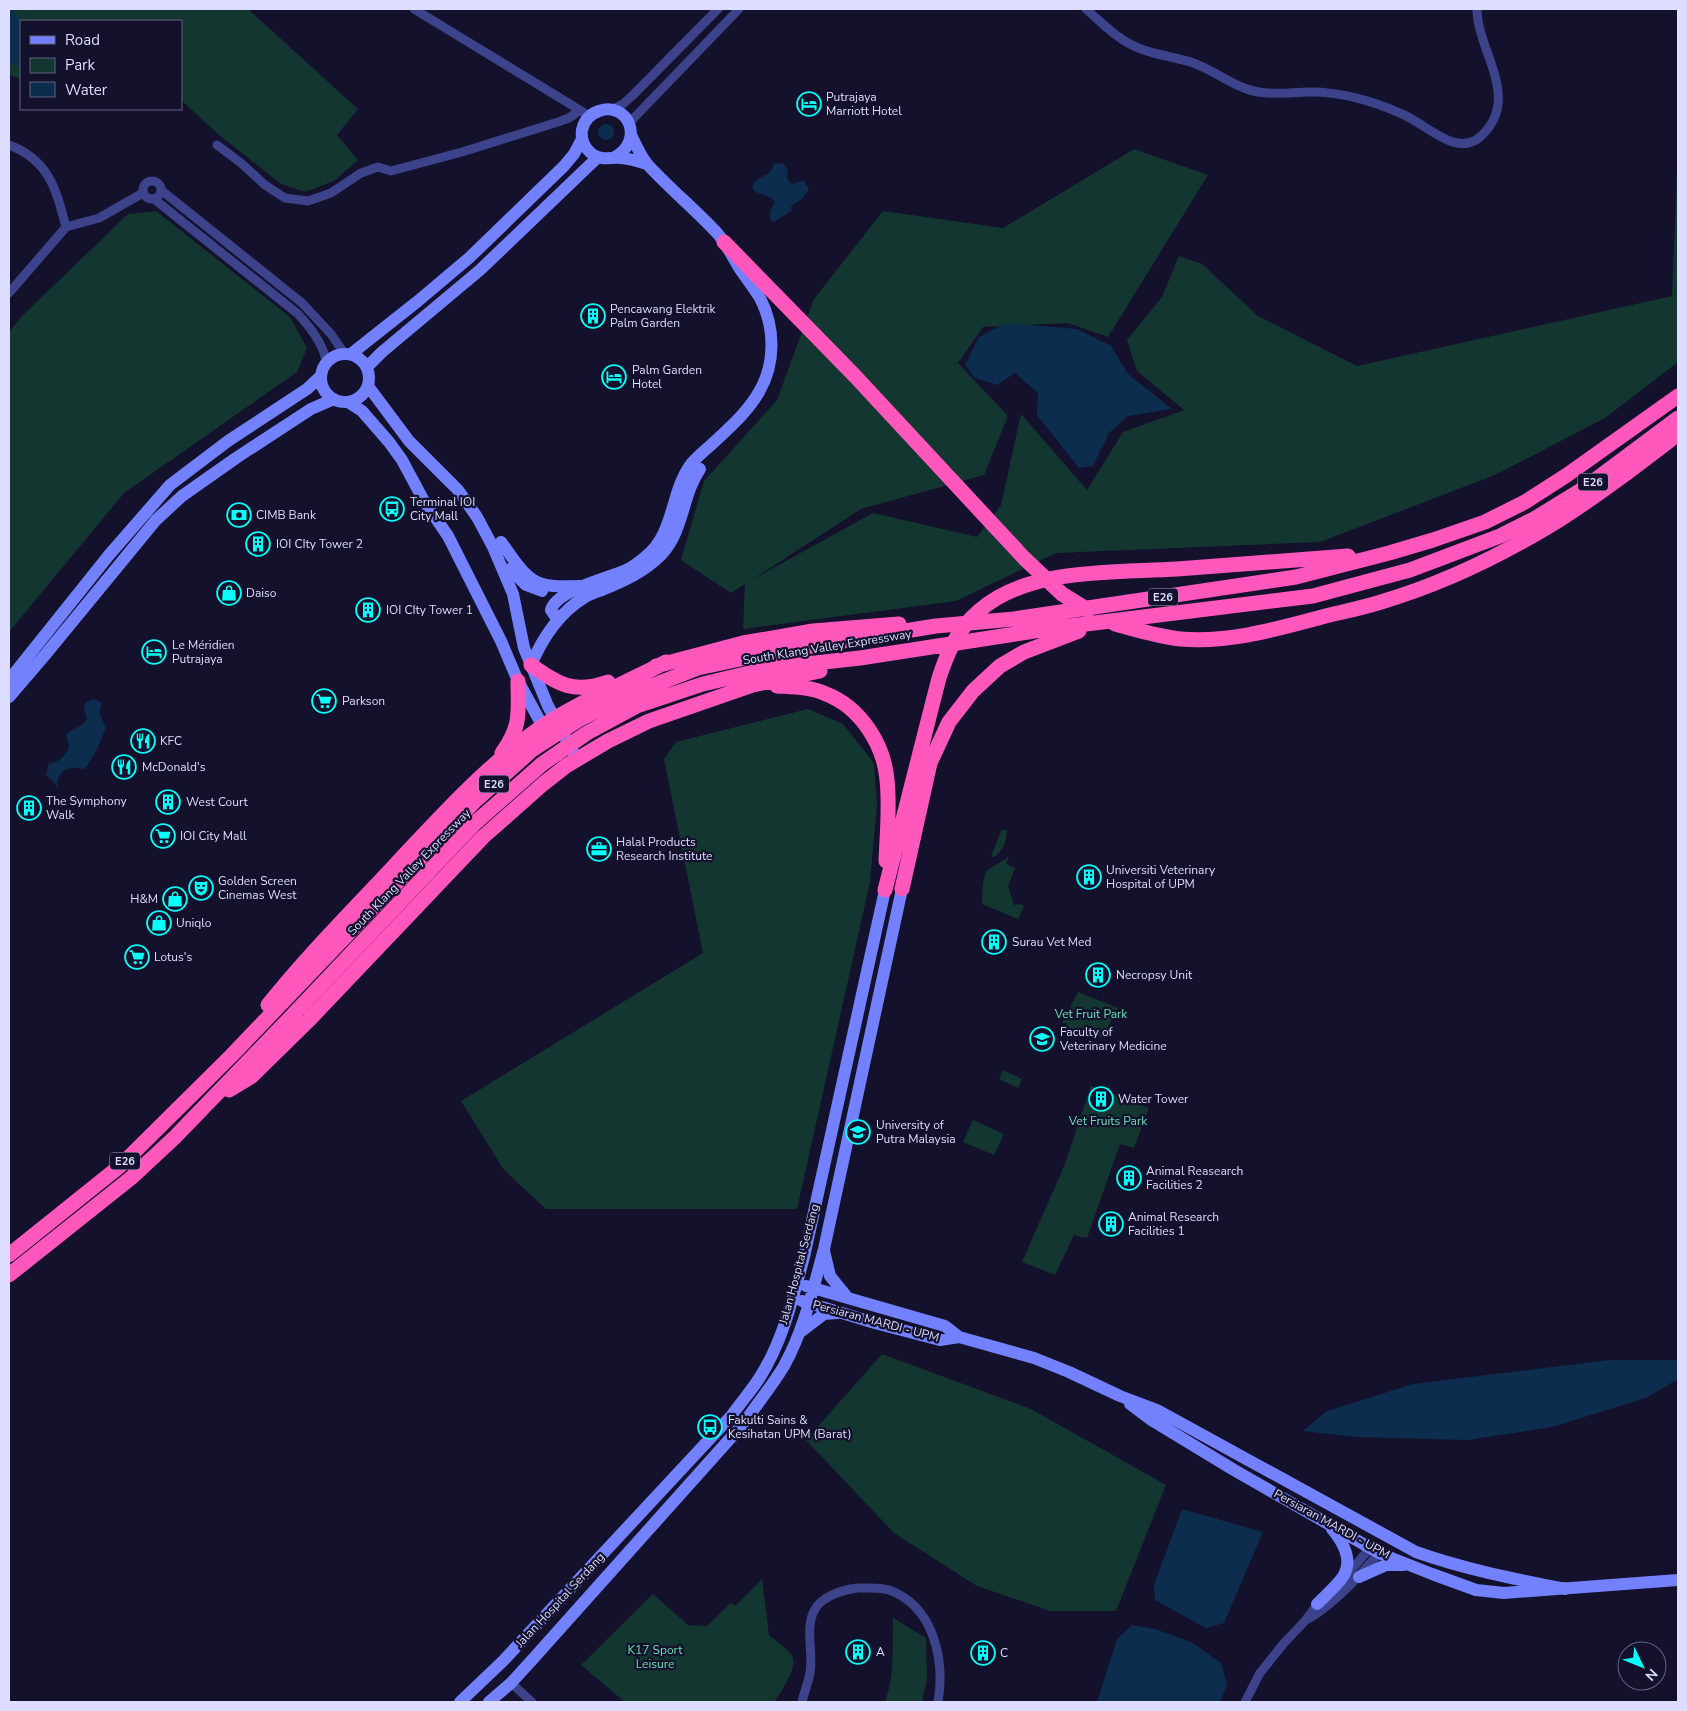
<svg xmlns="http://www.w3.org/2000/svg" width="1687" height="1711" viewBox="0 0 1687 1711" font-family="'Nunito Sans',sans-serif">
  <rect width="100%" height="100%" fill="#13112c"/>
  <!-- green -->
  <path fill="#143631" d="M9,9H248L358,109L337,135L358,160L334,181L305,192L281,184L218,134L181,100V21H21V79L9,75Z
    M1678,145V362L1605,418L1495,475L1320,542L1056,553L956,601L743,629L745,584L731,593L681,560L704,481L777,400L814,299L883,211L1003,228L1134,149L1208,175L1108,337L1068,323L983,327L958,363L1008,416L984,475L861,509L750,581L873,513L977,537L1001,505L1021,414L1087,490L1123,432L1184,410L1137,371L1127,340L1162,297L1179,256L1202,264L1258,316L1357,366L1672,296Z
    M156,211L290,317L307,348L297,372L124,493L9,632V332L23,315L128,214Z
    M808,709L843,724L874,763L877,804L870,882L797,1209H546L504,1170L461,1101L703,953L664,759L676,742Z
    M1002,829L1007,831C1007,840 1002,853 994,857L991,856Z
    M1009,856L1006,864L1015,868L1008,886L1014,905L1019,904L1024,906L1018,919L982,904C983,895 981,875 989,869C996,864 1003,861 1009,856Z
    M1078,992L1118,1008L1102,1038L1082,1028L1078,1034L1070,1031L1066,1023H1062Z
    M1003,1070L1022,1079L1018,1088L999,1079Z
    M1091,1086L1149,1108L1134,1148L1120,1144L1087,1238L1074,1235L1055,1275L1022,1262L1065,1164Z
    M973,1120L1004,1134L994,1155L963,1142Z
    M882,1354L1031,1409L1166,1485L1116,1611H1050L977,1586L894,1533L806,1440Z
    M762,1579L769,1635C776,1641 785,1647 791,1654C800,1666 781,1691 775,1702H625L581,1665L653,1594L688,1625L707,1626L731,1603L735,1606Z
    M893,1618L926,1638L927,1679L922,1702H885C895,1676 892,1646 893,1618Z"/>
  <!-- water -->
  <path fill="#0d2d4f" d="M9,9H13L21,21V67L9,62Z
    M598 132a8 8 0 1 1 16 0a8 8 0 1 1-16 0Z
    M775,163L784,164L788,170C786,177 787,181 793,185L797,182L804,181L809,189L803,198L791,206L792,210C790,212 775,221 774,222L770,220V211L775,202C769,194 758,196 752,188L755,181L769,173Z
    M1006,323L1077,329L1111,346L1128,374L1172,409L1128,416L1109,433L1093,466L1079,468L1037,415L1038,393L1015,373L997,385L975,378L965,365L979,337Z
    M94,699L102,703C98,713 101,718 106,727C101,741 94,758 84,769C67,766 57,770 57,789L55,783L46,775L49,763C60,762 64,757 69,747L66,735C72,728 83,727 87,718C82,708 83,702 94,699Z
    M1610,1360H1678V1379L1646,1398L1552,1427L1468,1440L1356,1437L1303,1431L1327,1411L1413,1384Z
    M1182,1509L1263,1532L1224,1623L1206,1628L1155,1600L1154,1585Z
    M1132,1625L1155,1629L1191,1642L1221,1663L1227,1685L1220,1702H1097L1117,1639Z"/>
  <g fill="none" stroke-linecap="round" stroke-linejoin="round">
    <!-- street -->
    <path stroke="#3c438b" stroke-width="9" d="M414,9L583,112
      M1086,9C1103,24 1119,41 1141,49C1159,56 1178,57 1196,64C1217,72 1235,88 1258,92C1276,95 1293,92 1311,92C1343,92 1373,101 1402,114C1425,123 1456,158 1480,137C1523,99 1477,51 1477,9
      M611,110L623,104L632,96L718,9
      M629,123L739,9
      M9,145C49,160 56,189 66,227
      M217,145L241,163L265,185L285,198L308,201L331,193L361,173L378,167L391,171L462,152L558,122L569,118L580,110
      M143 190a9 9 0 1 1 18 0a9 9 0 1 1-18 0Z
      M161,190L302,303L331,334L344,353
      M154,199L298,314C310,327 324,344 326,362
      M9,293L66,227L99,218L143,193
      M1346,1576L1370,1548
      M1310,1618C1337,1601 1359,1577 1379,1553
      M511,1683L532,1702
      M802,1702C804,1693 808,1683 810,1673C814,1651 803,1625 817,1606C826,1595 845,1589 858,1588C868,1588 879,1587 889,1590C934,1606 945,1660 938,1702
      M1245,1702L1260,1673L1284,1643L1305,1621L1320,1601"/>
    <!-- secondary -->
    <path stroke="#7381ff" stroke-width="12" d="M615,157C645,140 628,101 599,111C590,114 584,121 582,130C580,143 589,156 602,158C608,159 614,157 621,158C630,159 638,161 647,164
      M321 378a24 24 0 1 1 48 0a24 24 0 1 1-48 0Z
      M351,354L418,301L469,258L564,166L574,154L582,139
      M367,367L382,352L480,270L598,157
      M368,386L409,441L458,490L477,517L493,547L513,594L524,648L548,706L577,759
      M348,402L362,411L389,442L402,460L424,501L448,536L501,641L518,681L547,734
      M501,542C511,555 522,575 537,582C550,588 567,586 580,586
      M510,569L526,585L542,591
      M564,614L558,617L555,616L551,610C556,590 609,578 626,570C633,567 639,562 645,557C675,534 670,492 691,464C697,457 704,451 711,445C728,429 747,413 759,392C776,363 775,327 760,298C754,288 747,279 740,269C733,258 727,245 718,234C696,210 670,189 648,165C641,157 636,145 631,135
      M531,665C542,639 560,612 585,597C590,594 596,592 602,590C624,581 644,572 661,555C684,531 682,495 700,469L692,463
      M9,680L109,555L170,485L228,441L307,389L321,376
      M9,697L45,655L156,520L182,496L236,458L311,409L334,399
      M824,1251L830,1276L847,1297
      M806,1286L945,1326L959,1337L1034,1358L1069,1372L1120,1396L1157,1410L1416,1552C1464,1569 1514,1579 1565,1589
      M802,1301L875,1323L940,1340L959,1337
      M799,1333L824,1314L837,1313
      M1130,1404L1150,1419L1234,1470L1379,1553L1432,1574L1476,1590L1504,1593L1678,1580
      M1359,1577L1386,1565H1404
      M1317,1604C1325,1596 1339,1584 1344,1575C1353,1559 1342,1541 1332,1529
      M460,1702L503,1661L732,1415C741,1402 752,1390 760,1377C783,1341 793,1297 804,1257L885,890
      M489,1702L511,1683L532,1660L744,1423C757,1404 772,1386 784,1366C804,1330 813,1289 824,1249L902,889"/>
    <!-- highway -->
    <path stroke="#ff57bc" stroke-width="15" d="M724,242L854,375L1024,558L1062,594L1088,610
      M1115,624C1137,630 1159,637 1181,639C1229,643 1277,629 1322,617C1342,612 1362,608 1381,602C1442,584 1504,554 1559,520C1600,494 1639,464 1678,434
      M531,665C560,685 573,694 608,682
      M656,666L743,643L813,631L899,624
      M777,686C794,687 811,687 826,694C860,707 884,744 887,780C890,807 887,834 886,861
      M502,753C522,725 518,713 518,681
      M902,889L930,763L949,722L973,691L1000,666L1024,652L1079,631
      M885,890L939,678C948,651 957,630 979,611C1028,567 1116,573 1177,569C1234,565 1291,560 1348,556
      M268,1005C307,956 352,911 395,865C441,816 486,766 541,727C580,701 624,684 666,662
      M229,1090L252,1076L309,1020L483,837L543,784L566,766L608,741L649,721L753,685L820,671
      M9,1255L120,1166L232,1055L474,802L532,750L580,719L631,694L698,668L768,653L936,626L1014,619L1296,577L1389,553L1433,540L1485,522L1525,502L1567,475L1678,396
      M9,1275L131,1178L175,1137L291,1017L475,823L542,764L587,733L637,706L703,684L770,668L860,658L1054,628L1313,596L1410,570L1500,536L1534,519L1583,489L1678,418"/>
  </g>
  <!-- icons -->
  <defs>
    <g id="hotel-ring" transform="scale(1.25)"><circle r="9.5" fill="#13112c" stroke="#08fff9" stroke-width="1.5"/><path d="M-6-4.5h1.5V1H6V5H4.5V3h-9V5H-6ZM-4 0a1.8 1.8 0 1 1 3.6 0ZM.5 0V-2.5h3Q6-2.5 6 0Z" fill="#08fff9"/></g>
    <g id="building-ring" transform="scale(1.25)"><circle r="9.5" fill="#13112c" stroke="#08fff9" stroke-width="1.5"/><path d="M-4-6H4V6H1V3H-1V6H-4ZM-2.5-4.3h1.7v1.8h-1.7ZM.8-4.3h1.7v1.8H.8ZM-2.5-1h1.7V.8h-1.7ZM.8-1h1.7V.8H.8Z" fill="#08fff9"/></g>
    <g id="bus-ring" transform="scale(1.25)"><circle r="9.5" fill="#13112c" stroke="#08fff9" stroke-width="1.5"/><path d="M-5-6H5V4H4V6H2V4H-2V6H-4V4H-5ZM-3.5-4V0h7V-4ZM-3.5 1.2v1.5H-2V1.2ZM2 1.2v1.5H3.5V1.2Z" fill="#08fff9"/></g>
    <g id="bank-ring" transform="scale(1.25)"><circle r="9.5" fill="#13112c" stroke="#08fff9" stroke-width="1.5"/><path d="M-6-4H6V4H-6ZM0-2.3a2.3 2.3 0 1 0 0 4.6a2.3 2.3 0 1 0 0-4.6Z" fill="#08fff9"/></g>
    <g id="shop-ring" transform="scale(1.25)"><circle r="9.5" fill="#13112c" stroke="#08fff9" stroke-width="1.5"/><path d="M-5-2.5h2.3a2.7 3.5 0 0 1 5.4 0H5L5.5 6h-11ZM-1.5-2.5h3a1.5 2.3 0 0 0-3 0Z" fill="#08fff9"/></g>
    <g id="supermarket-ring" transform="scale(1.25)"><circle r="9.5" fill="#13112c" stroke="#08fff9" stroke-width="1.5"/><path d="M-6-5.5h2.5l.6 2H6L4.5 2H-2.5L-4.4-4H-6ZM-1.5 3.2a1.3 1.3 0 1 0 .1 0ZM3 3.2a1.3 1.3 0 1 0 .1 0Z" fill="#08fff9"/></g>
    <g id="restaurant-ring" transform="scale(1.25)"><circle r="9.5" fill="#13112c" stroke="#08fff9" stroke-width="1.5"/><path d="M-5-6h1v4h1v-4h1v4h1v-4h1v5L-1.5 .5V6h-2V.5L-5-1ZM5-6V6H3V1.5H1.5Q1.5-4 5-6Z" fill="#08fff9"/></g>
    <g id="office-ring" transform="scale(1.25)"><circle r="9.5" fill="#13112c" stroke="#08fff9" stroke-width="1.5"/><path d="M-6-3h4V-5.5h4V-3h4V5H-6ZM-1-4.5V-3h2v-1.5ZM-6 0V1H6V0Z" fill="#08fff9"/></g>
    <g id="theatre-ring" transform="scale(1.25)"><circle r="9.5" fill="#13112c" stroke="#08fff9" stroke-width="1.5"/><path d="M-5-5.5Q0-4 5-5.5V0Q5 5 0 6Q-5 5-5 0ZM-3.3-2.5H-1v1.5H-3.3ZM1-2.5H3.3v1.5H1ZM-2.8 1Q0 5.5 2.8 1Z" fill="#08fff9"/></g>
    <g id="university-ring" transform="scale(1.25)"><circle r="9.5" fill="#13112c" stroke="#08fff9" stroke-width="1.5"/><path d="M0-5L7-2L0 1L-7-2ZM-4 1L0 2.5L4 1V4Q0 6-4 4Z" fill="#08fff9"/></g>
  </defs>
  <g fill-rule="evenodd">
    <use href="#hotel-ring" x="809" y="104"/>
    <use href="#building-ring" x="593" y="316"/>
    <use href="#hotel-ring" x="614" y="377"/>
    <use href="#bus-ring" x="392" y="509"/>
    <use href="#bank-ring" x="239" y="515"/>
    <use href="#building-ring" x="258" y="544"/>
    <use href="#shop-ring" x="229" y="593"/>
    <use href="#building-ring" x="368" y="610"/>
    <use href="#hotel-ring" x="154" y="652"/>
    <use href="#supermarket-ring" x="324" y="701"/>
    <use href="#restaurant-ring" x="143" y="741"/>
    <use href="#restaurant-ring" x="124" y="767"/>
    <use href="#building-ring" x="168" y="802"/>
    <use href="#building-ring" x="29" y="808"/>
    <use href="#supermarket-ring" x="163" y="836"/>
    <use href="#office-ring" x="599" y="849"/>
    <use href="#building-ring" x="1089" y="877"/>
    <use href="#theatre-ring" x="201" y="888"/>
    <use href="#shop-ring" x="175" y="899"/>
    <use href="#shop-ring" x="159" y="923"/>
    <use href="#building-ring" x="994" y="942"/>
    <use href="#supermarket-ring" x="137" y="957"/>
    <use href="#building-ring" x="1098" y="975"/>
    <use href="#university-ring" x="1042" y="1039"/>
    <use href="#building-ring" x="1101" y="1099"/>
    <use href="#university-ring" x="858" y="1132"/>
    <use href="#building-ring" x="1129" y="1178"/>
    <use href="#building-ring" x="1111" y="1224"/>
    <use href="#bus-ring" x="710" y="1427"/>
    <use href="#building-ring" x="858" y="1652"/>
    <use href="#building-ring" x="983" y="1653"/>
  </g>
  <g text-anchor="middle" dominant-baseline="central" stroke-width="4.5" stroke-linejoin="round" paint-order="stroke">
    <!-- shield labels -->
    <g fill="#13112c" stroke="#a0a0c0" stroke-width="1">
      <rect x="1578" y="473.5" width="30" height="17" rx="4"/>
      <rect x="1148" y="588.5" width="30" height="17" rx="4"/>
      <rect x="479" y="775.5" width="30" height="17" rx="4"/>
      <rect x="110" y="1152.5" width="30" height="17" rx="4"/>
    </g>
    <g font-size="11" font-weight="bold" fill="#dcddff">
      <text x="1593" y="482">E26</text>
      <text x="1163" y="597">E26</text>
      <text x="494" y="784">E26</text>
      <text x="125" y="1161">E26</text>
    </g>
    <!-- poi labels -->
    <g font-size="12" fill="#dcddff" stroke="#13112c" text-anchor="start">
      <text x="826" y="97">Putrajaya<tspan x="826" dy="14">Marriott Hotel</tspan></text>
      <text x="610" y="309">Pencawang Elektrik<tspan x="610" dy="14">Palm Garden</tspan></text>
      <text x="632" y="370">Palm Garden<tspan x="632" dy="14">Hotel</tspan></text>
      <text x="410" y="502">Terminal IOI<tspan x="410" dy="14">City Mall</tspan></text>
      <text x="256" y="515">CIMB Bank</text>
      <text x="276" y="544">IOI CIty Tower 2</text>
      <text x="246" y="593">Daiso</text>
      <text x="386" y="610">IOI CIty Tower 1</text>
      <text x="172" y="645">Le Méridien<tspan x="172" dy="14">Putrajaya</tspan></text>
      <text x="342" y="701">Parkson</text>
      <text x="160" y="741">KFC</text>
      <text x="142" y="767">McDonald's</text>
      <text x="46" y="801">The Symphony<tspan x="46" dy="14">Walk</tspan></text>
      <text x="186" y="802">West Court</text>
      <text x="180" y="836">IOI City Mall</text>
      <text x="616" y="842">Halal Products<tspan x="616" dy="14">Research Institute</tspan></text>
      <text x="1106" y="870">Universiti Veterinary<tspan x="1106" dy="14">Hospital of UPM</tspan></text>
      <text x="218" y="881">Golden Screen<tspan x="218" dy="14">Cinemas West</tspan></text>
      <text x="158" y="899" text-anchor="end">H&amp;M</text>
      <text x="176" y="923">Uniqlo</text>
      <text x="1012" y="942">Surau Vet Med</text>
      <text x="154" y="957">Lotus's</text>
      <text x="1116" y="975">Necropsy Unit</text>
      <text x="1060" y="1032">Faculty of<tspan x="1060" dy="14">Veterinary Medicine</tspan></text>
      <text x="1118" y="1099">Water Tower</text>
      <text x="876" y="1125">University of<tspan x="876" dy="14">Putra Malaysia</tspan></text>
      <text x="1146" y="1171">Animal Reasearch<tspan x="1146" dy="14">Facilities 2</tspan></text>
      <text x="1128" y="1217">Animal Research<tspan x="1128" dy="14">Facilities 1</tspan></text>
      <text x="728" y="1420">Fakulti Sains &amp;<tspan x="728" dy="14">Kesihatan UPM (Barat)</tspan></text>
      <text x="876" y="1652">A</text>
      <text x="1000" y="1653">C</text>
    </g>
    <!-- street labels -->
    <g font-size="12" fill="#dcddff" stroke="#13112c">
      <text transform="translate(827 647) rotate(-9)">South Klang Valley Expressway</text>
      <text transform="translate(409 872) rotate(-46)">South Klang Valley Expressway</text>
      <text transform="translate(799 1264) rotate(-75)">Jalan Hospital Serdang</text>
      <text transform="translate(876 1321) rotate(15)">Persiaran MARDI - UPM</text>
      <text transform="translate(1332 1524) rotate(29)">Persiaran MARDI - UPM</text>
      <text transform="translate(560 1600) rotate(-47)">Jalan Hospital Serdang</text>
    </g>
    <!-- park labels -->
    <g font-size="12" fill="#66e2b3" stroke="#13112c">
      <text x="1091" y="1014">Vet Fruit Park</text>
      <text x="1108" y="1121">Vet Fruits Park</text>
      <text x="655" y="1650">K17 Sport<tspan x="655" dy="14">Leisure</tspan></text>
    </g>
  </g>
  <!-- border -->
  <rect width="1687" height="1711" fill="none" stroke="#dcddff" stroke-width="20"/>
  <!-- legend -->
  <rect x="20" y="20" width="162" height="90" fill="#13112c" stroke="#636380"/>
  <rect x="30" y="36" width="25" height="8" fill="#7381ff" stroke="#636380"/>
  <text x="65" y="45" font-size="15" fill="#dcddff">Road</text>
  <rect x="30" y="58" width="25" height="15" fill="#143631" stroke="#636380"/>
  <text x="65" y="70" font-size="15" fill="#dcddff">Park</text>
  <rect x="30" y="82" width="25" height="15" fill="#0d2d4f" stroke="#636380"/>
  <text x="65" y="95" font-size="15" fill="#dcddff">Water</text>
  <!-- north arrow -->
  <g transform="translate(1642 1666) rotate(133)"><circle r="24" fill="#13112c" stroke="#636380"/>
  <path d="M0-4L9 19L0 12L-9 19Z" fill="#08fff9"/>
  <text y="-8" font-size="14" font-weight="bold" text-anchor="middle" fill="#dcddff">N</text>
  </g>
</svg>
